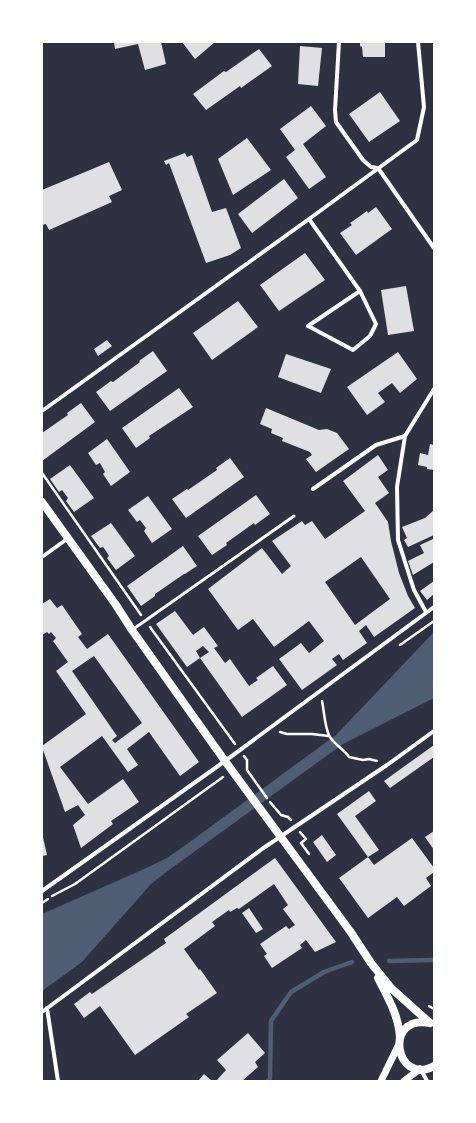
<svg xmlns="http://www.w3.org/2000/svg" width="476" height="1123" viewBox="0 0 476 1123" font-family="Cabin,sans-serif">
  <rect width="100%" height="100%" fill="#2d3142"/>
  <!-- water -->
  <path fill="#4f5d75" d="M434,632V698L343,744L165,873L151,884L82,962L42,991V914L144,869L167,858L187,844L336,735Z"/>
  <g fill="none" stroke-linecap="round" stroke-linejoin="round">
    <!-- stream -->
    <path stroke="#4f5d75" stroke-width="4.5" d="M389,961L434,960
      M268,1081L270,1078L271,1021L291,992L324,972L352,962"/>
  </g>
  <!-- building -->
  <path fill="#e0e0e3" fill-rule="evenodd" d="M114,42H161L166,64L145,70L138,44L115,49Z
    M182,42H215L195,59Z
    M360,42H385V57H363L362,47L360,46Z
    M300,46L322,48L318,86L298,84Z
    M259,49L272,66L241,88L240,86L206,110L193,94L224,71L226,72Z
    M380,92L400,121L369,142L349,114Z
    M311,106L326,126L303,144L326,177L309,189L286,157L295,150L280,129Z
    M247,138L271,170L233,195L218,159Z
    M185,153L187,157L192,155L212,212L226,208L241,248L230,255L206,263L169,163L166,165L164,161Z
    M109,162L122,190L109,196L112,202L49,230L46,224L42,225V190Z
    M284,179L298,198L252,233L238,214Z
    M376,207L392,229L356,255L340,233L352,225L350,223L353,221L367,211L368,213Z
    M305,253L325,280L279,311L260,285Z
    M406,286L414,331L388,335L381,290Z
    M238,301L258,327L212,360L193,333Z
    M107,340L112,346L98,356L94,349Z
    M153,351L167,371L110,411L96,392L111,381L113,382L140,362L139,361Z
    M398,352L417,379L400,393L392,383L378,393L385,402L367,415L347,387Z
    M286,354L331,369L321,393L278,377Z
    M179,388L193,407L149,436L150,438L136,448L122,428Z
    M81,403L95,422L42,461V433L68,415L67,413Z
    M266,408L319,430L327,429L337,433L349,449L316,472L306,459L312,455L310,452L282,441L283,438L271,433L272,429L260,424Z
    M107,439L130,472L111,486L103,474L105,472L100,463L96,465L88,453Z
    M430,444L434,445V470L427,469V467L418,465L420,453L428,455Z
    M378,455L388,470L378,477L389,493L375,503L388,522L391,541L399,573L408,596L415,608L374,637L366,625L359,631L367,643L343,660L339,654L332,659L337,665L302,690L279,659L301,643L309,653L324,641L309,621L274,647L253,619L238,630L208,589L262,548L282,574L291,566L272,541L302,521L305,525L312,521L325,539L365,511L343,481ZM361,557L390,599L355,625L325,582Z
    M230,458L244,477L186,518L172,499L187,489L188,490L217,470L216,468Z
    M70,465L94,498L74,512L66,501L68,498L62,490L59,492L50,479Z
    M256,495L270,514L255,525L254,523L226,543L227,545L212,555L198,536Z
    M148,496L172,529L152,543L144,531L146,528L140,520L137,522L128,510Z
    M434,510V535L408,547L404,540L407,538L402,527L425,518Z
    M111,523L135,556L116,570L107,558L109,556L106,551L103,547L100,548L91,536Z
    M433,539L434,562L413,575L408,561L424,553L420,545Z
    M183,546L197,566L185,574H184L155,594V596L141,606L127,586Z
    M434,581V594L427,600L420,591Z
    M50,599L57,608L62,605L82,634L78,637L87,649L108,634L199,762L180,776L149,732L127,749L138,765L128,772L102,736L60,767L88,804L123,779L139,802L111,821L113,824L81,848L73,825L85,815L78,805L65,812L42,747V746L86,714L56,671L68,662L53,641L56,638L51,632L49,634L47,632L42,635V604ZM94,656L142,723L115,743L112,740L117,736L72,671Z
    M175,611L193,635L204,627L218,646L214,648L225,663L230,659L249,686L258,680L256,678L273,666L287,685L242,717L200,658L209,652L203,646L196,651L200,658L187,667L156,624Z
    M434,745V757L390,788L384,781Z
    M369,791L376,801L355,816L379,850L368,857L337,814Z
    M434,831V850L425,837Z
    M42,833L47,855L42,856Z
    M322,835L336,855L327,862L313,842Z
    M412,838L434,868V872L426,878L431,886L404,906L397,897L368,918L339,878L368,857L374,865Z
    M275,858L336,942L315,952L306,940L300,945L302,948L272,968L264,956L267,954L260,944L286,926L289,929L295,925L283,909L288,905L274,884L239,909L237,908L230,912L229,910L212,922L215,926L184,949L199,970L200,969L217,993L186,1014L189,1017L135,1055L100,1006L84,1018L74,1004L90,992L92,994L166,943L164,939Z
    M249,908L263,929L256,933L242,913Z
    M248,1033L265,1053L255,1062L258,1067L242,1081H216L226,1070L217,1060Z
    M204,1074L212,1081H198Z"/>
  <g fill="none" stroke-linecap="round" stroke-linejoin="round">
    <!-- path -->
    <path stroke="#fff" stroke-width="2.5" d="M42,473L141,615
      M150,627L235,744
      M400,645L434,621
      M322,701C324,710 325,730 330,737C336,746 344,749 349,757L363,760L369,759L377,761
      M280,732L287,734H312L329,736
      M244,756L247,760V770L267,798
      M270,802L281,815L288,817L291,820
      M300,832L306,839L301,843L309,854
      M52,896L75,884L223,777
      M42,903L48,899
      M429,1006L434,1009"/>
    <!-- service -->
    <path stroke="#fff" stroke-width="3" d="M132,630L294,516"/>
    <!-- minor -->
    <path stroke="#fff" stroke-width="4" d="M339,42L335,110L336,122L363,160L371,167L378,168
      M378,168L434,248
      M309,219L360,291L376,324L370,336L353,350L308,326L360,291
      M42,411L309,219L417,140L424,107L418,42
      M313,489L376,445L405,436
      M42,557L67,539
      M426,612L414,590L398,540L397,487L405,436L434,389
      M42,891L225,761L434,607
      M47,1008L58,1081
      M42,1012L262,849L387,765L434,731
      M421,1070L427,1081"/>
    <!-- tertiary -->
    <path stroke="#fff" stroke-width="7" d="M381,1081L399,1044
      M404,1081L420,1069"/>
    <!-- secondary -->
    <path stroke="#fff" stroke-width="8" d="M42,502L116,605L132,630L225,761L350,931L371,963L391,988L430,1023
      M378,978C388,998 399,1016 400,1038
      M430,1023C382,1014 396,1087 434,1066"/>
  </g>
  <!-- border -->
  <rect width="476" height="1123" fill="none" stroke="#ffffff" stroke-width="86"/>
</svg>
